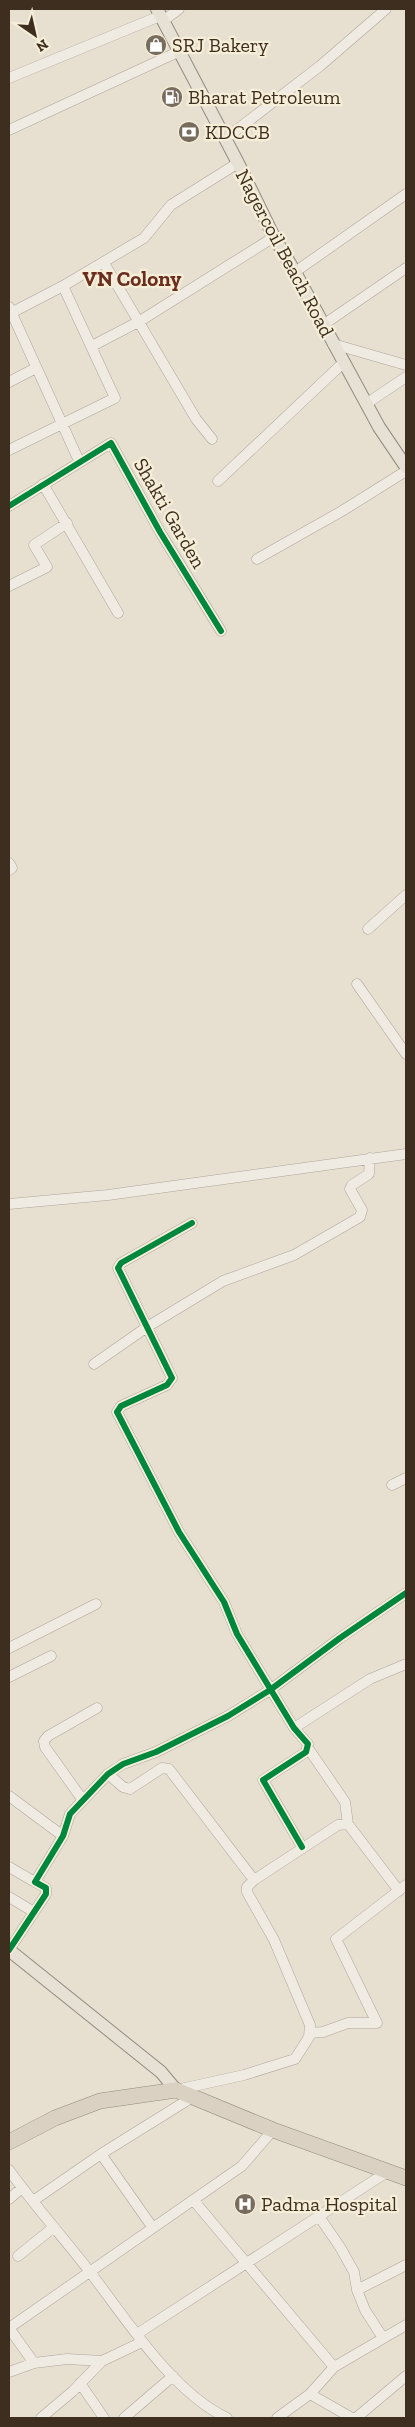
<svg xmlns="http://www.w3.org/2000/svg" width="415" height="2427" viewBox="0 0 415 2427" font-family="'Zilla Slab',serif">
  <rect width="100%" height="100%" fill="#e7e0d1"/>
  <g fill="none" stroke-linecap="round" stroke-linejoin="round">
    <!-- minor casing -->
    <g stroke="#ada599" stroke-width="11">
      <path id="minor" d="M163,21L179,9
        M9,78L160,16
        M9,130L180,51
        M225,139L320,66L386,9
        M104,263L196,419L212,439
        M295,272L406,194
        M9,307L79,461
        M9,314L63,286L144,238L171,205L238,163
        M323,325L406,268
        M333,344L406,365
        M92,346L140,321L274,237
        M9,382L36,368
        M366,404L406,377
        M9,450L115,398L63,286
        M218,481L343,363
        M43,484L118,613
        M9,506L111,443L160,532L221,631
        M257,559L342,511L406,471
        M9,586L47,567L34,545L67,523
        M9,863L12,868L9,870
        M368,929L406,895
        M357,984L406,1054
        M9,1204L108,1195L406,1154
        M192,1223L121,1263L118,1268L172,1378L167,1385L121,1406L117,1412L179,1532L224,1602L237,1634L294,1728L308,1744L306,1752L263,1780L302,1847
        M94,1364L147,1327L223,1281L294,1255L360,1217L362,1210L350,1189L352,1185L369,1174L370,1158
        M392,1485L406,1478
        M9,1648L96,1604
        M9,1677L51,1656
        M294,1728L370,1679L406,1664
        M308,1748L345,1802L348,1824
        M108,1774L123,1787L130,1789L162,1768L169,1769L254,1880
        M9,1796L63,1836
        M82,1799L45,1747L44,1741L48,1736L97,1708
        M9,1867L35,1882
        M9,1897L34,1912
        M9,1950L46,1894V1888L35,1882L63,1836L70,1814L108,1774L123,1764L156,1752L228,1716L270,1690L340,1638L406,1593
        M310,2033L323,2032L348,2023H377L336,1939L406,1885
        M176,2090L244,2075L295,2059L309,2037L310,2025L274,1940L247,1892V1887L254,1880L338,1825L348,1824L399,1891
        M101,2154L153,2228
        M9,2170C34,2205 63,2237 90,2272C127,2320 172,2392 227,2418
        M9,2199L22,2188
        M33,2201L101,2154L191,2098
        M194,2201L334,2367L310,2394L352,2418
        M318,2215L340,2247L354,2272L357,2290L365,2310L383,2338
        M18,2256L54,2227
        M357,2290L406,2265
        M9,2328L242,2166L273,2130
        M9,2328L34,2363
        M137,2334L387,2172
        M334,2367L406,2325
        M9,2372L34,2363L67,2359L102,2361L142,2342
        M80,2383L104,2418
        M41,2418L73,2391L102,2361
        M124,2418L173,2376
        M277,2418L310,2394
        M356,2418L406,2376"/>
    </g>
    <!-- major casing -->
    <g stroke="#928b80" stroke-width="14">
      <path id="major" d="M157,9L238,163L274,237L295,272L379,427L406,467
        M9,1950L161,2072L176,2090"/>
    </g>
    <!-- highway casing -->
    <g stroke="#928b80" stroke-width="16">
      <path id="highway" d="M9,2142L55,2118L100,2101L176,2090L273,2130L406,2178"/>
    </g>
    <!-- minor -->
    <use href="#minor" stroke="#efebe3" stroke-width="10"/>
    <!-- major -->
    <use href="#major" stroke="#e6e1d4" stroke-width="12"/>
    <!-- highway -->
    <use href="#highway" stroke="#dad1c2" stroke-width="15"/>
    <!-- cycleway casing -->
    <g stroke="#f7eed8" stroke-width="9">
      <path id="cycleway" d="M9,506L111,443L160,532L221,631
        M192,1223L121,1263L118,1268L172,1378L167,1385L121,1406L117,1412L179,1532L224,1602L237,1634L294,1728L308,1744L306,1752L263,1780L302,1847
        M9,1950L46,1894V1888L35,1882L63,1836L70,1814L108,1774L123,1764L156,1752L228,1716L270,1690L340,1638L406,1593"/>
    </g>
    <!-- cycleway -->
    <use href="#cycleway" stroke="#00873e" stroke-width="6"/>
  </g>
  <!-- icons -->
  <defs>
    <g id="shop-disc" transform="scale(1.125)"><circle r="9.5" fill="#786c5e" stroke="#f7eed8"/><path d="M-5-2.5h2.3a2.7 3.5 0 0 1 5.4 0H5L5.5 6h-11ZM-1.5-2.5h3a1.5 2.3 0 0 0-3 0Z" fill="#fff"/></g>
    <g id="fuel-disc" transform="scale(1.125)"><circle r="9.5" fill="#786c5e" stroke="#f7eed8"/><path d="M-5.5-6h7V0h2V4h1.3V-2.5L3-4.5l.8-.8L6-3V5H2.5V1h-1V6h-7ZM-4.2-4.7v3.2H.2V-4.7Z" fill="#fff"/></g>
    <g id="bank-disc" transform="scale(1.125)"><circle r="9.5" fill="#786c5e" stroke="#f7eed8"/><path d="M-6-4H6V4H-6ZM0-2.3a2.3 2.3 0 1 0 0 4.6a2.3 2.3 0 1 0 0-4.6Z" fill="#fff"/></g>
    <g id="hospital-disc" transform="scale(1.125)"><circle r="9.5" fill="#786c5e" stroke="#f7eed8"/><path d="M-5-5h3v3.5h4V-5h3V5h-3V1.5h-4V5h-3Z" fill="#fff"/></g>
  </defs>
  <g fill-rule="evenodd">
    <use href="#shop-disc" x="156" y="45"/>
    <use href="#fuel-disc" x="172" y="97"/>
    <use href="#bank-disc" x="189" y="132"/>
    <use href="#hospital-disc" x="245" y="2204"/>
  </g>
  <g text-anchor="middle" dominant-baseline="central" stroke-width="4.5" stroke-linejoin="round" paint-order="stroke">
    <!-- poi labels -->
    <g font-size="20" fill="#3d2e20" stroke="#f7eed8" text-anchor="start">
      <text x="172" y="45">SRJ Bakery</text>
      <text x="188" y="97">Bharat Petroleum</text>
      <text x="205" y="132">KDCCB</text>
      <text x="261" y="2204">Padma Hospital</text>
    </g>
    <!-- street labels -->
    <g font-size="20" fill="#3d2e20" stroke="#f7eed8">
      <text transform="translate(285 253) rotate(62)">Nagercoil Beach Road</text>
      <text transform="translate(170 513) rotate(60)">Shakti Garden</text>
    </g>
    <!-- neighbourhood labels -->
    <g font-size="21" font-weight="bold" fill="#6b2e1e" stroke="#f7eed8">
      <text x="132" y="278">VN Colony</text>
    </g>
  </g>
  <!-- border -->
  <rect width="415" height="2427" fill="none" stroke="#3d2e20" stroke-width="20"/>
  <!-- north arrow -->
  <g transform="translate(35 35) rotate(146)" stroke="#f7eed8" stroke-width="4" paint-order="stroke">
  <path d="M0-4L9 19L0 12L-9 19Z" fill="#3d2e20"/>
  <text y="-8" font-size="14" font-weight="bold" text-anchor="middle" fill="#3d2e20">N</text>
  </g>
</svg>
